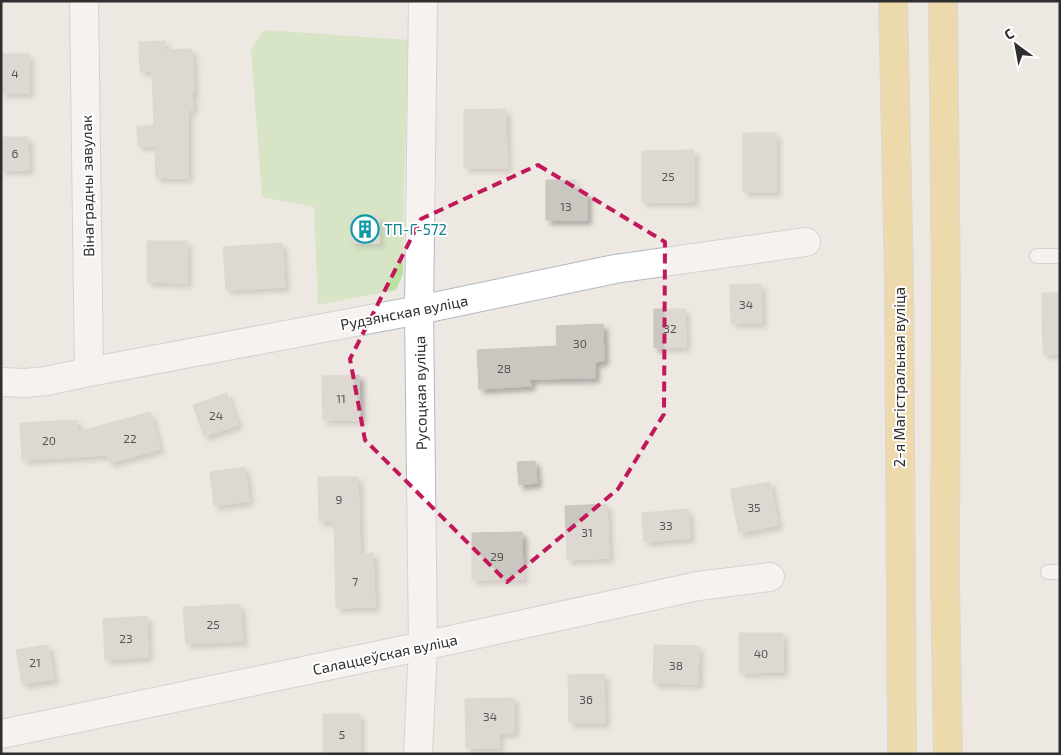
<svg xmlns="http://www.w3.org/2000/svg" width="1061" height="755" viewBox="0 0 1061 755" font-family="'Exo 2',sans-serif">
  <defs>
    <filter id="shadow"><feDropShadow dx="4.5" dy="4.5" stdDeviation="2.5" flood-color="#0004"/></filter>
  </defs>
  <rect width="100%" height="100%" fill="#eee8e2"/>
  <!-- green -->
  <path fill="#bae1a2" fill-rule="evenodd" d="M264,30L409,40L404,187L403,274L396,290L318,305L314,207L262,197L251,49ZM351,216H379V243H351Z"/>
  <!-- building -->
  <path fill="#cac6c0" stroke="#cac4bb" filter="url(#shadow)" d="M166,41L163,50L192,49L194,92H192L193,110H188V178H156L155,146H138L137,126H154L152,71L140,72L139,42Z
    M1,54H29V93H1Z
    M506,109L507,168H464V110Z
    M743,133H776V192H743Z
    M1,137H28L29,170H1Z
    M694,150V202H642V151Z
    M546,180H576V192H587V220H546Z
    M351,216H379V243H351Z
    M147,241H187V283L147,282Z
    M282,243L285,287L226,290L223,247Z
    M761,284L762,323H731L730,285Z
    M1042,293H1060V354H1043Z
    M654,309H685L686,347L654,348Z
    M603,324L604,361L595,362V378L530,379L531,386L479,389L477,350L557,346L556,326Z
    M359,375L360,420H323L322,376Z
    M227,393L238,425L204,436L193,405Z
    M150,412L160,449L109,463L107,455L22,460L20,423L77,420V432Z
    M535,461L537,483L519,485L517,462Z
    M245,467L249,501L214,506L210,472Z
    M318,477H358L360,554L373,553L375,607L336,608L334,521H319Z
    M770,482L778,525L739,533L730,489Z
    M607,504L609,558L567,560L565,506Z
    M688,509L690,538L644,542L642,513Z
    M522,532L523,579L472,580V533Z
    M240,604L243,641L186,644L183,607Z
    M147,616L148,657L105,660L103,619Z
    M739,633H783V672L739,673Z
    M48,645L54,679L22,684L16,650Z
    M654,645L699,646L698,684L653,683Z
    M604,674L605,723H569L568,675Z
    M514,698V733H499V748H466L465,699Z
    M323,714H360V754H323Z"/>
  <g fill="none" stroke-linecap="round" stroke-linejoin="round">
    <!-- service casing -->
    <g stroke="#b5b8c0" stroke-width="16">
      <path id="service" d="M1037,256H1060
        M1048,572H1060"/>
    </g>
    <!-- minor casing -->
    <g stroke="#b5b8c0" stroke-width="30">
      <path id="minor" d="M84,1L89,372
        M1,382L25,383L46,381L89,372L419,310L615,269L806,242
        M1,734L423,646L698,586L770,577
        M418,754L423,646L419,310L423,1"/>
    </g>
    <!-- primary casing -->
    <g stroke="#c4c4c4" stroke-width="30">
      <path id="primary" d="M893,1L899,278L902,754
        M943,1L946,298L945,581L948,754"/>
    </g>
    <!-- service -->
    <use href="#service" stroke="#fff" stroke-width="14"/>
    <!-- minor -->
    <use href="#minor" stroke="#fff" stroke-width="28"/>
    <!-- primary -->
    <use href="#primary" stroke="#e9c76c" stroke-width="28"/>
  </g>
  <!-- marked area -->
  <path d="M0 0H1061V755H0ZM538,165L665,242L664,414L618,489L507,582L365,440L350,359L421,219Z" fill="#eee8e2" fill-opacity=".55" fill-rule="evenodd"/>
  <path fill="none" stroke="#c2185b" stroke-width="4" stroke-dasharray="10 6" stroke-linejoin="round" d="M538,165L665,242L664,414L618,489L507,582L365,440L350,359L421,219Z"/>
  <!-- icons -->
  <defs>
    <g id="building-ring" transform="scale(1.4375)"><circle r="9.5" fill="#fff" stroke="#0f9aa8" stroke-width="1.5"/><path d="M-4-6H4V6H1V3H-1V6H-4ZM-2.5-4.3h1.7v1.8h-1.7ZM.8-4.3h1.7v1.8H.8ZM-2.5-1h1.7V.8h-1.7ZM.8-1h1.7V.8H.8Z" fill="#0f9aa8"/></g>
  </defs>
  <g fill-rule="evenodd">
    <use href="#building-ring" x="365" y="229"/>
  </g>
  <g text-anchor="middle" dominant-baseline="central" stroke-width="4" stroke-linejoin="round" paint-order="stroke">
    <!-- number labels -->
    <g font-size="12" fill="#555452">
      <text x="15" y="73">4</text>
      <text x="15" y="153">6</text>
      <text x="668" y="176">25</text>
      <text x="566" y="206">13</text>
      <text x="746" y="304">34</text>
      <text x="670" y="328">32</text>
      <text x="580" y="343">30</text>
      <text x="504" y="368">28</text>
      <text x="341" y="398">11</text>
      <text x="216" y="415">24</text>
      <text x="130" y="438">22</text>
      <text x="49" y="440">20</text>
      <text x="339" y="499">9</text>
      <text x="754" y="507">35</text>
      <text x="666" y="525">33</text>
      <text x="587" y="532">31</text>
      <text x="497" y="556">29</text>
      <text x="355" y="581">7</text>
      <text x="213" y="624">25</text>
      <text x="126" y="638">23</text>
      <text x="761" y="653">40</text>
      <text x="35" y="662">21</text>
      <text x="676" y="665">38</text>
      <text x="586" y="699">36</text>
      <text x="490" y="716">34</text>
      <text x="342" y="734">5</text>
    </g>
    <!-- street labels -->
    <g font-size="15" fill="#2e2e2e" stroke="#fff">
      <text transform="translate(87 186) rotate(-91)">Вінаградны завулак</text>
      <text transform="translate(404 312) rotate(-11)">Рудзянская вуліца</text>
      <text transform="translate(899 377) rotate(-90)">2-я Магістральная вуліца</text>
      <text transform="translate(420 393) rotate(-91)">Русоцкая вуліца</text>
      <text transform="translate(385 654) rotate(-12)">Салаццеўская вуліца</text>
    </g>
    <!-- culture labels -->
    <g font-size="15" fill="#0d838f" stroke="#fff" text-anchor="start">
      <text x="384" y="229">ТП-Г-572</text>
    </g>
  </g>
  <!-- border -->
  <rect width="1061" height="755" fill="none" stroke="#2e2e2e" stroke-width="5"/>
  <!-- north arrow -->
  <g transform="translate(1016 45) rotate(328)" stroke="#ffffff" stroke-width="4" paint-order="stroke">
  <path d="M0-4L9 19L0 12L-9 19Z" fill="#2e2e2e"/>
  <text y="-8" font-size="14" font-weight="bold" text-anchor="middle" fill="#2e2e2e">С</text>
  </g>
</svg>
